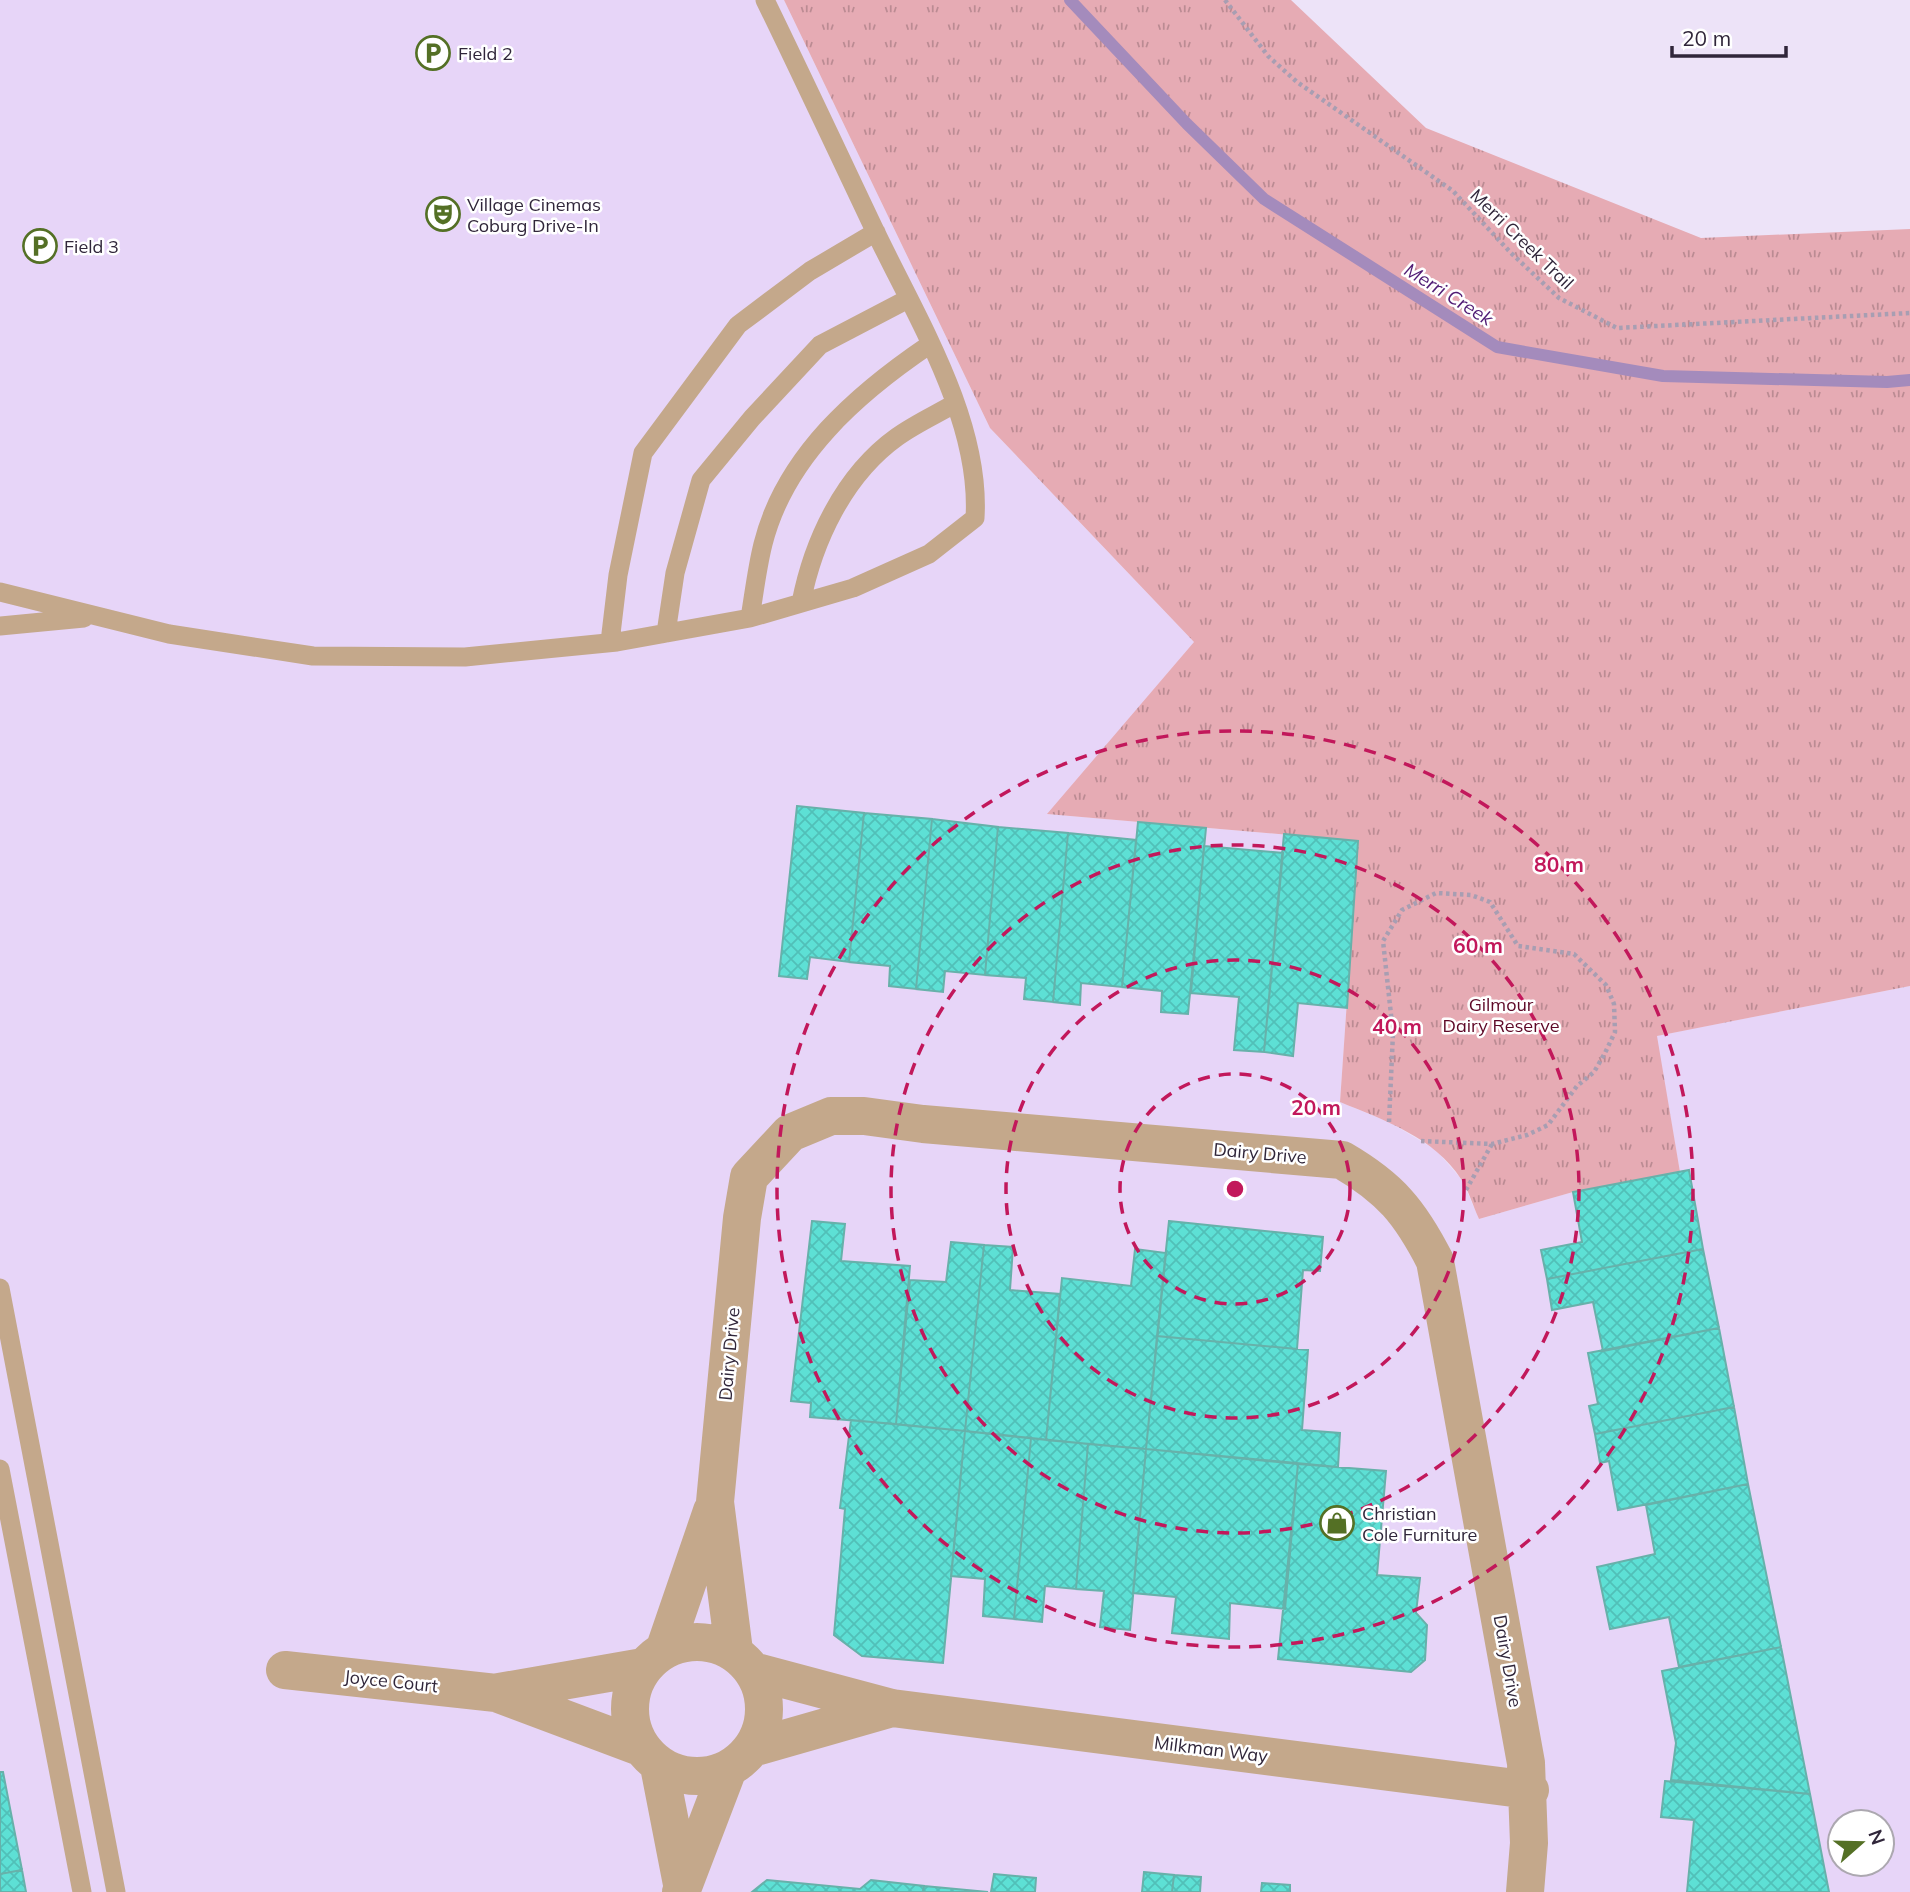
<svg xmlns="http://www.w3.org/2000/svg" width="1910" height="1892" viewBox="0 0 1910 1892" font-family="Mulish,sans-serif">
  <defs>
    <pattern id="park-tufts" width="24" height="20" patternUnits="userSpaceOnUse" patternTransform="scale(1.75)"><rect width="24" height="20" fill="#e6abb4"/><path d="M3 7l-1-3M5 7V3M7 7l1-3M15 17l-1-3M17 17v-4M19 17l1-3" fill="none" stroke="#bb8b93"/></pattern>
    <pattern id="building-cross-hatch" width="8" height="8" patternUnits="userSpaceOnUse" patternTransform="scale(1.75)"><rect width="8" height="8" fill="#5de0d5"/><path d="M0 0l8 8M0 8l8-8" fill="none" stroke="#51c0b8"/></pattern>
  </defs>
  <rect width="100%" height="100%" fill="#ede3f8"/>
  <!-- built -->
  <path fill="#e7d5f8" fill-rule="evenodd" d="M0,0H784L990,428L1194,642L1048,814L1358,841L1340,1102L1389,1122L1436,1150L1462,1180L1479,1219L1573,1192L1680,1172L1656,1036L1910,986V1892H0ZM1840,1822H1882V1864H1840Z"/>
  <!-- park -->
  <path fill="url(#park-tufts)" d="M784,0H1291L1426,128L1701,238L1910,229V986L1657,1036L1680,1172L1573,1192L1479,1219C1473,1206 1469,1191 1461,1179C1435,1138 1384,1120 1340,1102L1358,841L1047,814L1194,642L990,428Z"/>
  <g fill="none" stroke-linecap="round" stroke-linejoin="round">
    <!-- stream -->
    <path stroke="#a48bbc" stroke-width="12" d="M1070,0L1187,124L1264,199L1497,347L1663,376L1887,382L1910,380"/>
  </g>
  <!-- building -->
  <path fill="url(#building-cross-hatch)" stroke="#67b1aa" stroke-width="2" d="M797,806L864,813L849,962L810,957L807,979L779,976Z
    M864,813L932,819L916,989L889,986L890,966L849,962Z
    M932,819L998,827L985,975L945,971L943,992L916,989Z
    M1138,822L1206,828L1188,1014L1161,1012L1162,991L1122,987Z
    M998,827L1068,833L1053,1002L1024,999L1026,978L985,975Z
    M1068,833L1136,840L1122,987L1081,983L1080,1005L1053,1002Z
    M1284,834L1358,841L1347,1008L1298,1003L1293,1056L1264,1052Z
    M1204,846L1283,853L1264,1052L1234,1050L1239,997L1191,993Z
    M1689,1170L1703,1249L1547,1279L1541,1250L1582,1242L1573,1192Z
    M812,1221L845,1224L841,1261L910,1266L896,1424L810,1417L811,1403L791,1401Z
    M1169,1221L1323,1237L1320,1271L1303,1270L1297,1349L1157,1336Z
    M951,1242L984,1245L965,1431L896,1424L910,1280L946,1282Z
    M984,1245L1013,1247L1010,1290L1060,1294L1046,1440L965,1431Z
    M1135,1249L1166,1253L1146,1449L1046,1440L1062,1278L1131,1286Z
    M1703,1249L1719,1328L1603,1351L1593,1302L1552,1310L1547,1279Z
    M1719,1328L1734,1407L1595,1434L1589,1406L1598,1404L1588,1353Z
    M1157,1336L1308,1350L1302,1430L1340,1433L1338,1467L1146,1449Z
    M1734,1407L1748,1484L1618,1510L1609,1461L1600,1463L1595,1434Z
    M851,1420L965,1431L943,1663L862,1656L834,1635L845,1509L840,1508Z
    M965,1431L1031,1438L1014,1619L983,1616L985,1579L951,1576Z
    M1031,1438L1088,1444L1076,1589L1045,1586L1042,1622L1014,1619Z
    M1088,1444L1146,1449L1130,1630L1100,1627L1104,1591L1076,1589Z
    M1146,1449L1298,1464L1285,1609L1230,1603L1229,1639L1172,1633L1176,1597L1133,1593Z
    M1298,1464L1386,1471L1377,1575L1420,1578L1416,1613L1427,1625L1425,1660L1411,1672L1278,1659Z
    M1748,1484L1781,1647L1679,1667L1669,1617L1610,1629L1597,1567L1655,1554L1646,1505Z
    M1781,1647L1810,1794L1671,1780L1676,1743L1662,1671Z
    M0,1772H3L22,1870L0,1874Z
    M1665,1781L1810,1794L1829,1892H1687L1694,1820L1661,1817Z
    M22,1870L26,1892H0V1874Z
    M1144,1872L1174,1875L1172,1892H1142Z
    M994,1874L1036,1878L1035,1892H991Z
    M1174,1875L1201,1877L1200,1892H1172Z
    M767,1880L860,1889L871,1880L924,1886L923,1892H752Z
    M1262,1883L1290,1885V1892H1261Z
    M924,1886L988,1892H923Z"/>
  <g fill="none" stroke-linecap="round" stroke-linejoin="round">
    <!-- path -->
    <path stroke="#a89eb2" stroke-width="4.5" stroke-dasharray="3.5 3.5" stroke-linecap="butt" d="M1225,0L1268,56L1297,82L1453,191L1511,253L1559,298L1617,328L1910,313
      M1389,1122L1393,1033L1383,941L1402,910L1436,893L1471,895L1490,902L1518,946L1574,954L1606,985L1614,1004L1615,1032L1605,1053L1594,1072L1577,1086L1548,1125L1527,1135L1492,1144L1420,1141
      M1466,1190L1492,1144"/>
    <!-- service -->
    <path stroke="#c4a88b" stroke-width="19" d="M0,592L169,634L313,656L465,657L617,642L750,618L853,588L929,554L975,518C981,422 918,320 877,235C840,157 803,78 765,0
      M801,603C813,541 844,475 897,437C915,424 935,415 954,404
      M750,618C754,594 757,568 763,544C785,456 858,393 929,345
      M0,626L84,618
      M666,633L675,573L701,480L752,418L820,345L908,299
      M610,642L618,575L643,453L738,325L810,271L876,232
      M0,1288L116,1892
      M0,1469L82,1892"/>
    <!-- minor -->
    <path stroke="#c4a88b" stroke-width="38" d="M630 1709a67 67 0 1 1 134 0a67 67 0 1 1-134 0Z
      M665,1648L712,1511
      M734,1651L715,1502L742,1218L749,1177L790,1133L831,1116H864L923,1124L1342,1160C1390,1188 1410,1212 1435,1261L1526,1763L1529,1843L1525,1892
      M285,1670L496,1693L640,1747
      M753,1671L892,1708L1530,1790
      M499,1692L643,1667
      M752,1748L892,1708
      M659,1766L682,1884
      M681,1892L728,1769"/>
  </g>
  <!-- distance rings -->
  <g fill="none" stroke="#c2185b" stroke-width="3.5" stroke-dasharray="12 9">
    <circle cx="1235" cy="1189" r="115"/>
    <circle cx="1235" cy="1189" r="229"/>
    <circle cx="1235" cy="1189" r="344"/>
    <circle cx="1235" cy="1189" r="458"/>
  </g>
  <!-- icons -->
  <defs>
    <g id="parking-ring" transform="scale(1.75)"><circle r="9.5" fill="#fff" stroke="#547025" stroke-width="1.5"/><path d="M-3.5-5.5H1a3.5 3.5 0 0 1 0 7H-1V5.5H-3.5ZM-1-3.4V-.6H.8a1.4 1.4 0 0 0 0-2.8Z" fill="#547025"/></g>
    <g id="theatre-ring" transform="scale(1.75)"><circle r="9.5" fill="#fff" stroke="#547025" stroke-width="1.5"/><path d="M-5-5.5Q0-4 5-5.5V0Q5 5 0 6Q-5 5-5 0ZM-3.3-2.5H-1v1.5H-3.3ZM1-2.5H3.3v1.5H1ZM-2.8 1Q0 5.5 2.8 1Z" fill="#547025"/></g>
    <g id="shop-ring" transform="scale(1.75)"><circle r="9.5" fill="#fff" stroke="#547025" stroke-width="1.5"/><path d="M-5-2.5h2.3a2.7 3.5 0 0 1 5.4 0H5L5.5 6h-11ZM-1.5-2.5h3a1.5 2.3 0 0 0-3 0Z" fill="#547025"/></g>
  </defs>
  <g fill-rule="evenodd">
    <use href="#parking-ring" x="433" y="53"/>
    <use href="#theatre-ring" x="443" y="214"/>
    <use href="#parking-ring" x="40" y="246"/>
    <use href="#shop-ring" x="1337" y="1523"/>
  </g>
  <g text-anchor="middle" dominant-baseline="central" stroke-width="5" stroke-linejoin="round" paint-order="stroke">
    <!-- poi labels -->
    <g font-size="18" fill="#30263a" stroke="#fff" text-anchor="start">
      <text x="458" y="53">Field 2</text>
      <text x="467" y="204">Village Cinemas<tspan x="467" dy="21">Coburg Drive-In</tspan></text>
      <text x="64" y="246">Field 3</text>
      <text x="1362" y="1513">Christian<tspan x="1362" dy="21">Cole Furniture</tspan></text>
    </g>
    <!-- street labels -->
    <g font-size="18" fill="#30263a" stroke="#fff">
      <text transform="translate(1522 239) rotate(44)">Merri Creek Trail</text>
      <text transform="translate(1260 1153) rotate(5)">Dairy Drive</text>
      <text transform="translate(729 1354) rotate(-85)">Dairy Drive</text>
      <text transform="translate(1508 1661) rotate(80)">Dairy Drive</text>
      <text transform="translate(391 1681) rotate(6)">Joyce Court</text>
      <text transform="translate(1211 1749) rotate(7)">Milkman Way</text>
    </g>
    <!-- park labels -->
    <g font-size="18" fill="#5d0726" stroke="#fff">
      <text x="1501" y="1004">Gilmour<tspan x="1501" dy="21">Dairy Reserve</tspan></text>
    </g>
    <!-- water labels -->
    <g font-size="19" font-style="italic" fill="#501b74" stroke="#fff">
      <text transform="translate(1449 294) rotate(32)">Merri Creek</text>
    </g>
  </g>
  <circle cx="1235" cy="1189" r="10" fill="#c2185b" stroke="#fff" stroke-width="3.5"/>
  <g font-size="21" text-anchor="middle" font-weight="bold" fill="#c2185b" stroke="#fff" stroke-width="5" stroke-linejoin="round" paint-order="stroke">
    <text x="1559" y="872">80 m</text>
    <text x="1478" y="953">60 m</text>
    <text x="1397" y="1034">40 m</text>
    <text x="1316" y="1115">20 m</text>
  </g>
  <!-- north arrow -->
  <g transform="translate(1861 1843) rotate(70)"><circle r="33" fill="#ffffff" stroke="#aca8b0" stroke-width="2"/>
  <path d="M0-5L12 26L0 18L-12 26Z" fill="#547025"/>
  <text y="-10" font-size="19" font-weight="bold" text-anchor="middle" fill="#30263a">N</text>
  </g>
  <!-- scale -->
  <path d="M1672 46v10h114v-10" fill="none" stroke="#30263a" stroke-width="3.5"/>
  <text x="1682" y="46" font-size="21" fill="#30263a" stroke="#ffffff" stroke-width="5" paint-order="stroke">20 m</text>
</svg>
